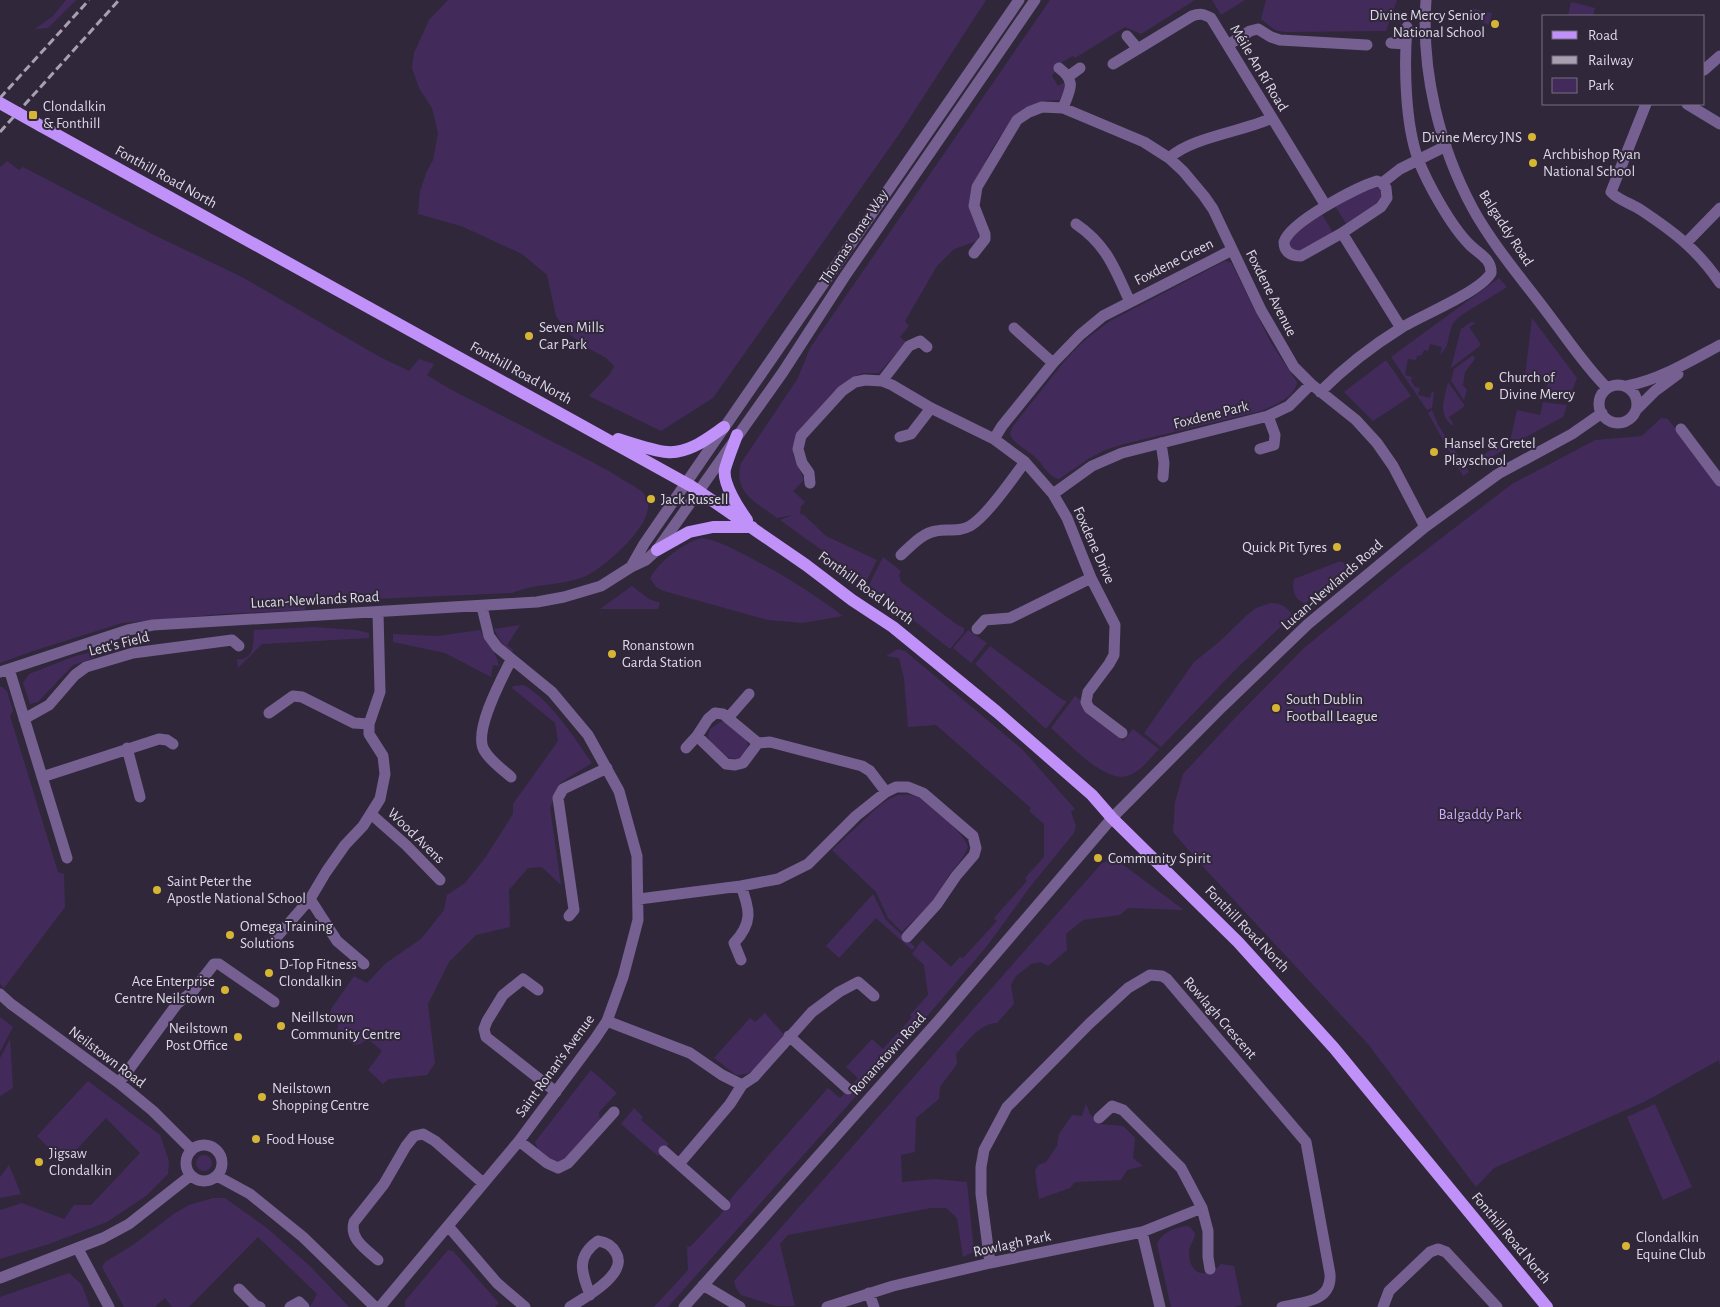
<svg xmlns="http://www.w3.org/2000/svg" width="1720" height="1307" viewBox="0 0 1720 1307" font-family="'Alegreya Sans',sans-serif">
  <rect width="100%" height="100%" fill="#30273b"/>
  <!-- green -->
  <path fill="#422b5b" d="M66,0H76L48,28L35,29L53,16Z
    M448,0H986L902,130L713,398L661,431L589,396L610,374L614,366L606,358L588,348L568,333L556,316L547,275L522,254L461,226L418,214L420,191L427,171L433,160L438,133L432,108L419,88L412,68L414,53L429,20Z
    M1050,0H1195L1141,34L1125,27L1075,58L1073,56L1062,62L1052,76L1058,86L1065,82C1066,88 1063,96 1059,100C1013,98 994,147 975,181C959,210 985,226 977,241L954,249L937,266L905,321L909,326L900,337L906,342L879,373H863L849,379L831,394L796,435L793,455L804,480L793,491L805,502L801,506L800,514L804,515L826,536L877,560L866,582L780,520L793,515L777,518C756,502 733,493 741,463L798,378L810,348Z
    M1212,0H1245L1221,15Z
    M1266,0H1397L1386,31L1284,32L1275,30L1261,19Z
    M1571,2L1595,8L1593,16H1568Z
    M1471,8L1492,13L1489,25L1479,21Z
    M7,161L19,170L23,167L152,234L242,277L380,357L409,371L419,359L434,364L427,375L450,389C485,407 520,425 555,443C579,455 603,467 625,481C632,485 643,490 646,497C660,520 605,567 586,576C562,586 536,583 512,593L307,602L305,610L222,614L122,623L33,651L0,663V167Z
    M1372,187L1380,188L1383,195L1379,203L1347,225L1335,206Z
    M1322,214L1333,233L1303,250L1296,251L1290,248L1289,240L1290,237Z
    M1225,261L1230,262L1232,264L1271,343L1297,382C1296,397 1273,406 1261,411L1124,444L1105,450L1090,458L1059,479C1048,477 1043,464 1036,458C1028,450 1013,444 1010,434L1013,426L1067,358L1086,339L1110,321Z
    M1499,278L1507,287C1496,295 1461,313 1454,322C1447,332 1451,347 1440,354L1442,347L1430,344L1428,351L1424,350L1422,355L1417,356L1416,360L1408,359L1405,375L1412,377L1411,381L1415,387L1420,388L1418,395L1430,398L1432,391L1434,393L1432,408L1427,410L1391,357Z
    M1532,318L1577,378L1569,399L1545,395L1548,382L1525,376Z
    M1471,322L1476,323L1469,327L1480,343V346L1451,368L1461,329Z
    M1473,355L1475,359L1465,372L1463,385L1467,390L1464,400L1451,381L1454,369Z
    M1386,360L1411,396L1373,421L1344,392Z
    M1448,382L1465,406L1449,417L1454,425H1452C1437,414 1445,397 1448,382Z
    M1543,402L1567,405L1563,417L1509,446L1517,410L1540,415Z
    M1432,410L1438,425L1469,472L1463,476L1428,413Z
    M1661,418L1668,419L1720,486V1067L1719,1060L1644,1102L1494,1168L1476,1187L1368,1044L1206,870L1173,832L1175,802L1183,774L1235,718L1304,648L1401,569L1512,484L1595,440L1642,436Z
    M1501,443L1505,449L1477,466L1474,463L1478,461L1477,459Z
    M702,538C717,540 731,548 745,555C779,572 812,593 843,616L803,623L768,620L664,591L656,587L650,578C659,562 684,542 702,538Z
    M883,557L901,571L899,575L901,582L956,624L964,628V632L950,649L869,585Z
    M1338,562H1343L1347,567L1306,603C1295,602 1291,589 1294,579Z
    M632,586L649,599L660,603L658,609H600Z
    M1271,603C1280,603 1289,607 1292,616L1238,667L1161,747L1144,733L1194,662L1219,642L1247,615L1256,608Z
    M520,625L507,645L513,650L512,653L501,642L494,629Z
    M313,627L356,630L369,633V638L262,644L238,668L237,659C255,661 253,643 254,630Z
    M480,630C486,642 497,653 499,666L493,665L491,677L445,653L393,642V634L438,636Z
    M968,630L987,643L971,663L953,648Z
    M990,646L1063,700L1067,701L1046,729L975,664Z
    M898,649L905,651L1022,749L1075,809L1071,812L1076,826L1074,833L1030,887L987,946L929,1014L668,1307H654L688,1270L687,1247L691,1246L721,1214L732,1197L828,1088L840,1098L858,1078L846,1067L872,1039L883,1049L912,1017L910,1015L928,995L924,965L912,954L922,940L951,967L960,957L963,958L997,921L994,918L1027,881L1025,878L1044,857V824L1029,811L1031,808L936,725L908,727L904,678L899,658L886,656Z
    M93,652L94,658L73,665L38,702L30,704L23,683L29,674L75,656Z
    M524,685C553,703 573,736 592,763L560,783L550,808L561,885L542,867L528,868L509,890L510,927L476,935L449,962L428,1004L435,1063L427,1075L389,1079L383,1084L368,1070L382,1051L368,1039L360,1044L354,1045L344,1037V1036L337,1030L339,1021L330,1014L331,1009L354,976L367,983L386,963L421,939L444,910L447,895L465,883L485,858L513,814V804L558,741L555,723L512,688L513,686Z
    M0,687H2L7,691L13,711L10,716L58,872L64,874L65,907L4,988L0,984Z
    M1075,696L1080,700L1085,711L1123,741L1133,729L1159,749C1150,758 1142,770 1130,775C1106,786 1068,742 1051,728Z
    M720,722H725L745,738L748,745L746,752L740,759C725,760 714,749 708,736L710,729Z
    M898,795C905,795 911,794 918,797C931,802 962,832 968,846C965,858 956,865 949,875C944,882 941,891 935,898C925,911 913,920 902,932L888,918L876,892L832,850L880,805L889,799Z
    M1110,859L1118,861L1184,910L1128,908L1120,915L1083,920L1066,934L1067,950L1048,966L1041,962L1031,964L1016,976L1011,985L1014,1004L997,1023C979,1024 968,1041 956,1054L957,1064L940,1087L939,1099L916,1118L915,1152L901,1155L902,1182L935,1179L967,1182L974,1252L963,1257L957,1218L946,1208H931L788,1235L780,1244L795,1306H776L741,1295L736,1288L734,1281L1101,864Z
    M873,894L886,920L915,947L912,950L876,918L839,958L826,946Z
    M765,1013L785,1036L756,1068L747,1074L736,1075L714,1058L750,1018L755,1022Z
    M0,1017L13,1027L0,1052Z
    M10,1039L13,1088L0,1096V1058Z
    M591,1070L617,1093L599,1112L600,1121L563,1162H554L538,1150L535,1142Z
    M88,1081L160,1135L169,1161L168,1174L146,1196L107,1222L49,1244L0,1259V1210L22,1203L64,1219L74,1205H91L140,1153L106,1118L64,1163L37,1136Z
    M1086,1104L1090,1114L1099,1124L1123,1126L1135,1138L1133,1158L1143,1166L1127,1170L1121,1180L1075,1182L1070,1188L1039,1199L1035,1171L1038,1165L1046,1162L1057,1146L1059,1134L1072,1115L1082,1116Z
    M1655,1104L1692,1187L1663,1200L1627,1117Z
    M634,1108L643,1117L641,1120L669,1144L658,1156L621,1124Z
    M196 1163a8 8 0 1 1 16 0a8 8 0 1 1-16 0Z
    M9,1165L21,1194L0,1198V1177Z
    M213,1198H225L267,1228L311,1267L349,1307H310L317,1294L258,1237L189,1307H172L165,1298L155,1307H124L102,1267L105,1262L133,1245L175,1213L189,1205Z
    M1187,1226L1190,1227L1195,1233C1195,1240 1189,1245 1189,1252C1189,1275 1206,1280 1221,1264L1234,1266L1242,1305L1234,1307H1171L1157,1244C1161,1233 1175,1227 1187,1226Z
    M448,1250L453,1251L499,1303L495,1307H405V1301Z
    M69,1273L82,1285L90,1307H0V1297Z"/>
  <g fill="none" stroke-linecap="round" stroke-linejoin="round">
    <!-- minor -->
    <path stroke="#766091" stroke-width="11" d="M1426,0C1421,71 1439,146 1473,209C1493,245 1521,278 1546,311C1566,337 1584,365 1607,388
      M1127,36L1138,49
      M1391,43L1406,44
      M1228,45L1250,31L1258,29L1271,37L1280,40L1367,45
      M1113,64L1192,16C1200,13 1204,14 1211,18L1326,206
      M1059,68C1077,82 1070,89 1063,108
      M1704,70L1720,56
      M1069,76L1080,68
      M1646,104L1611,192C1618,200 1632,204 1641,210C1674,232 1698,250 1720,283
      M1687,104L1720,124
      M1169,158C1192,137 1242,132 1272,118
      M1377,181L1382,183L1386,188L1387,198L1381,207L1342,233L1301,256C1291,256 1284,252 1284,242C1290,222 1357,187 1377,181Z
      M1382,183L1400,169L1446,146
      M1076,224C1107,245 1115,269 1130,302
      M1342,233L1401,328
      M1687,242L1720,208
      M974,253L985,239V234L974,206L977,187L1017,120L1029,112L1042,107L1063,108L1144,142L1169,158L1183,171L1204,196L1213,209L1261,310L1294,367L1311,384L1356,420L1377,443L1393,466L1425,527
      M1014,328L1053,363
      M882,381L909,346L920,341L927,347
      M1599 404a19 19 0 1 1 38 0a19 19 0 1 1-38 0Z
      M1627,386C1661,379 1690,361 1720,345
      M1320,392C1344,368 1372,346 1401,328C1422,315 1480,292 1491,273C1492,258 1477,253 1469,244C1451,226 1427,183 1418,159C1405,123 1404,65 1407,27
      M1638,408L1655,391L1678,374
      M1681,429L1720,481
      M900,437L911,434L931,408
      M994,439L1002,426L1053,363L1080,335L1103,316L1232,250
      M1161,443L1164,463L1163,477
      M1260,449L1274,445L1275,435L1268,416
      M810,483L809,473L802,463L798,449L801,436L842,391L855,382L865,380L882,381L892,385L931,408L994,439L1025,462L1053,494L1067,518L1091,578L1115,625L1114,655L1109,664L1088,692L1086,702L1089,708L1122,733
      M1053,494L1092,466L1122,453L1268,416L1289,406L1311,384
      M901,555C911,546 922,533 936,531C949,528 957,533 970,526C987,516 1012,479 1025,462
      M631,567L644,544L1019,0
      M977,629L985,620L1010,618L1091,578
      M9,669L67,858
      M0,672L128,630L153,625L537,602L564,597L601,586L631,567L646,560L657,550L783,372L845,276L1035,0
      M269,713L293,696L302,697L354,723L369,724
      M728,718L749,694
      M24,719L49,705L75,675L86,667L133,653L232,640L239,646
      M697,736L726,764L735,765L743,763L758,743
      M127,748L140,797
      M686,748L697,736L708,719L715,713L723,714L758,743L770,742L862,766L870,771L886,792
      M42,777L159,739L167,740L173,744
      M511,777C502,769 490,761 484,750C473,731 502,678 511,660
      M371,814L406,845L440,880
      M741,886C750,910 753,923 734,943L741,960
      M310,899L337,941L364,964
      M639,899L741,886L778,879L808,864L856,816L886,792L896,787H908L923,793L973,836L976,848L974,855L956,876L937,904L907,937
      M569,916L574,910L558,798L563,789L607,768
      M275,939L310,899L326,872L345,845L363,826L380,799L385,774L383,756L369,734V724L380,692L378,613
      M538,990L523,979L503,995L487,1021L484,1029L486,1037L556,1092
      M0,994L11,1004L119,1083L153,1111L192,1150
      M607,1021L690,1053L722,1075L742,1085
      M789,1036L848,1089
      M119,1083L177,1004L193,991L214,964H219L274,1002
      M1099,1118L1112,1106L1123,1110L1181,1168L1202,1208L1208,1231V1257L1210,1269
      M519,1141L547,1163L558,1168L568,1163L614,1112
      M186 1163a18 18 0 1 1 36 0a18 18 0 1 1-36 0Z
      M664,1151L725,1205
      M679,1164L730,1104L742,1085L754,1077L812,1012L839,992L858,982L874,996
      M217,1176L250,1194L303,1237L375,1307
      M448,1226L497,1283L525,1307
      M1142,1232L1160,1307
      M78,1249L109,1307
      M378,1260C366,1249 349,1239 354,1222L384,1184L406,1146L414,1136L423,1134L435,1141L483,1183
      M990,1263L981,1194V1167L984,1150L1007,1107L1089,1024L1128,988L1150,975L1162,976L1167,979L1306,1142L1330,1274C1332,1302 1303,1302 1282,1307
      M0,1278L103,1238L129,1224L190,1176
      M703,1285L740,1307
      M239,1289L255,1305L260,1307
      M869,1293L874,1307
      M290,1307L299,1302L304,1307
      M380,1307L519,1141L595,1039L607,1021L623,977L638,920L637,856L619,791L588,735L552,692L497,647L489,636L482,607
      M570,1307C584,1298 629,1274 616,1253C612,1245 606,1242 598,1241C575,1257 582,1273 590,1295
      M684,1307L939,1020L1112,818L1222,707L1308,624L1425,527L1498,474L1572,434L1602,413
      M827,1307L893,1286L990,1263L1142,1232L1202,1208
      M1383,1307L1389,1291L1430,1252L1438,1249L1446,1252L1497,1307"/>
    <!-- major -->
    <path stroke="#c091f8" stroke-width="12" d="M41,126L691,486L806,565L852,600L893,627L997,712L1092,795L1112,818L1238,942L1334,1048L1547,1307
      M737,435C733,446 728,458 725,469C722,483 739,509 747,520
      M618,439C631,443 654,451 667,452C689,454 708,438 724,427
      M657,550L689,532L713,527H752"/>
    <!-- rail -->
    <path stroke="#a7a0b0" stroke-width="3" stroke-dasharray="8 4" stroke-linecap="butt" d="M0,98L89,0
      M0,132L119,0"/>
    <!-- major-bridge -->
    <path stroke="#c091f8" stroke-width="12" d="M0,103L41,126"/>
  </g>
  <!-- markers -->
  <g fill="#d6b534" stroke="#30273b" stroke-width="2">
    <circle cx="1495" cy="24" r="5"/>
    <rect x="28" y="110" width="10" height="10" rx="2.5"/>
    <circle cx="1532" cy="137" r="5"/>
    <circle cx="1533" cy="163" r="5"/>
    <circle cx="529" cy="336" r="5"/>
    <circle cx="1489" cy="386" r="5"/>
    <circle cx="1434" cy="452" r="5"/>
    <circle cx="651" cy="499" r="5"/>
    <circle cx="1337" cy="547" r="5"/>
    <circle cx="612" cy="654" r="5"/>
    <circle cx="1276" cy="708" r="5"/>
    <circle cx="1098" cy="858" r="5"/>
    <circle cx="157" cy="890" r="5"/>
    <circle cx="230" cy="935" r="5"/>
    <circle cx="269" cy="973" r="5"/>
    <circle cx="225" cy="990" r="5"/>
    <circle cx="281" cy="1026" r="5"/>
    <circle cx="238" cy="1037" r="5"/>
    <circle cx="262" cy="1097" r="5"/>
    <circle cx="256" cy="1139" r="5"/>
    <circle cx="39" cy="1162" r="5"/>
    <circle cx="1626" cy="1246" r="5"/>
  </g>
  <g text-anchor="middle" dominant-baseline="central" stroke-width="4" stroke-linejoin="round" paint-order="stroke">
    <!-- poi labels -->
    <g font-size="15" fill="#ded9e6" stroke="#30273b" text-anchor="start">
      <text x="1485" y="15" text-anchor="end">Divine Mercy Senior<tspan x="1485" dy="17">National School</tspan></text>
      <text x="43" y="106">Clondalkin<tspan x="43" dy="17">&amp; Fonthill</tspan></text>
      <text x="1522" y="137" text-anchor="end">Divine Mercy JNS</text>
      <text x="1543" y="154">Archbishop Ryan<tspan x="1543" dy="17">National School</tspan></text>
      <text x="539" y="327">Seven Mills<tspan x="539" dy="17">Car Park</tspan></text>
      <text x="1499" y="377">Church of<tspan x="1499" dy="17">Divine Mercy</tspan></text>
      <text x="1444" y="443">Hansel &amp; Gretel<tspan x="1444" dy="17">Playschool</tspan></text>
      <text x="661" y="499">Jack Russell</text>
      <text x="1327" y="547" text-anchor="end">Quick Pit Tyres</text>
      <text x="622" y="645">Ronanstown<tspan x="622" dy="17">Garda Station</tspan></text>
      <text x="1286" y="699">South Dublin<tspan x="1286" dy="17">Football League</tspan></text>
      <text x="1108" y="858">Community Spirit</text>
      <text x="167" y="881">Saint Peter the<tspan x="167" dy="17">Apostle National School</tspan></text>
      <text x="240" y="926">Omega Training<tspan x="240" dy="17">Solutions</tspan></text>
      <text x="279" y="964">D-Top Fitness<tspan x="279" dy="17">Clondalkin</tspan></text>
      <text x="215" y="981" text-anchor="end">Ace Enterprise<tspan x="215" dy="17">Centre Neilstown</tspan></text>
      <text x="291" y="1017">Neillstown<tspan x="291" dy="17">Community Centre</tspan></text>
      <text x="228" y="1028" text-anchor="end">Neilstown<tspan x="228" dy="17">Post Office</tspan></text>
      <text x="272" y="1088">Neilstown<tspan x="272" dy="17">Shopping Centre</tspan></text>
      <text x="266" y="1139">Food House</text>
      <text x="49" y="1153">Jigsaw<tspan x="49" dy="17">Clondalkin</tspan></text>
      <text x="1636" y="1237">Clondalkin<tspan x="1636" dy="17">Equine Club</tspan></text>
    </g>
    <!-- street labels -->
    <g font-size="15" fill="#ded9e6" stroke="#30273b">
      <text transform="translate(1259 68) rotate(59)">Méile An Rí Road</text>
      <text transform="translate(166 177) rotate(29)">Fonthill Road North</text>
      <text transform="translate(1506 228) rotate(57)">Balgaddy Road</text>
      <text transform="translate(854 237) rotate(-56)">Thomas Omer Way</text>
      <text transform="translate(1174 262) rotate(-27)">Foxdene Green</text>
      <text transform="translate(1271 293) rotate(63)">Foxdene Avenue</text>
      <text transform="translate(521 373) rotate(29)">Fonthill Road North</text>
      <text transform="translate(1211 415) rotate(-14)">Foxdene Park</text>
      <text transform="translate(1094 545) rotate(66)">Foxdene Drive</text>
      <text transform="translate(1332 585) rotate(-41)">Lucan-Newlands Road</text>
      <text transform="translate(866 588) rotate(36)">Fonthill Road North</text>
      <text transform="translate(315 600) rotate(-3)">Lucan-Newlands Road</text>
      <text transform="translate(119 644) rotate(-14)">Lett's Field</text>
      <text transform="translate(416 836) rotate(44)">Wood Avens</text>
      <text transform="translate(1247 929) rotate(46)">Fonthill Road North</text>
      <text transform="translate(1220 1018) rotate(49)">Rowlagh Crescent</text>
      <text transform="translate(888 1054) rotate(-48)">Ronanstown Road</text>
      <text transform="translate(107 1057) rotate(37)">Neilstown Road</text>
      <text transform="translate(555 1066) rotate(-54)">Saint Ronan's Avenue</text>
      <text transform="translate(1511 1238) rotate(50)">Fonthill Road North</text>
      <text transform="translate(1012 1244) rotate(-12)">Rowlagh Park</text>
    </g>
    <!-- park labels -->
    <g font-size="15" fill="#cfabfc" stroke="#30273b">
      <text x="1480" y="814">Balgaddy Park</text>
    </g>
  </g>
  <!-- legend -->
  <rect x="1542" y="15" width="162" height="90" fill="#30273b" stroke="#766e7f"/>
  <rect x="1552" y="31" width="25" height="8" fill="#c091f8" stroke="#766e7f"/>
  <text x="1588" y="40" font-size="15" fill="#ded9e6">Road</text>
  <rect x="1552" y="56" width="25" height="8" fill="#a7a0b0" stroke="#766e7f"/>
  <text x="1588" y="65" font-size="15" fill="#ded9e6">Railway</text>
  <rect x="1552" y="78" width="25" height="15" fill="#422b5b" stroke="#766e7f"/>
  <text x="1588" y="90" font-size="15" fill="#ded9e6">Park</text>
</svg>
